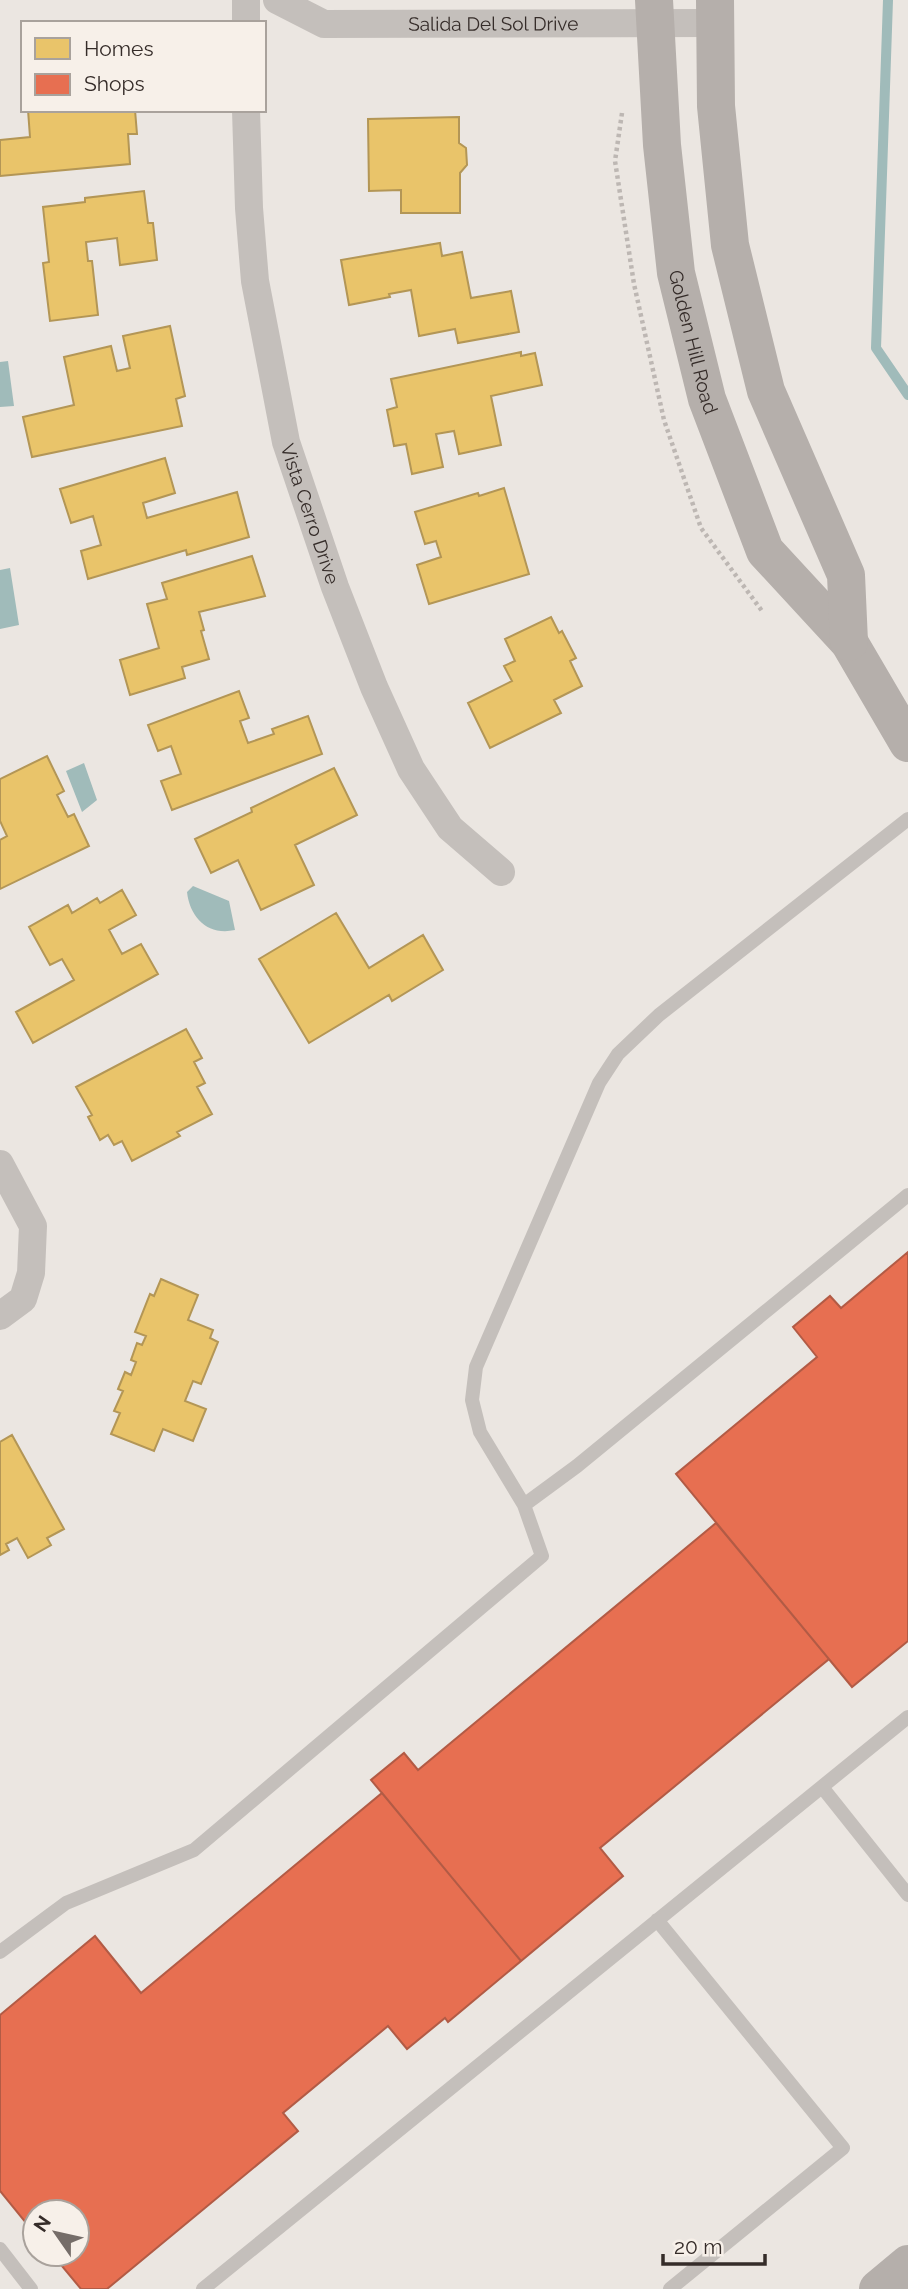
<svg xmlns="http://www.w3.org/2000/svg" width="908" height="2289" viewBox="0 0 908 2289" font-family="Raleway,sans-serif">
  <rect width="100%" height="100%" fill="#ebe6e1"/>
  <!-- water -->
  <path fill="#a0bbba" d="M8,361L14,406L0,407V362Z
    M10,568L19,625L0,629V570Z
    M84,763L97,800L82,812L66,771Z
    M193,886L229,901L235,930C208,936 190,918 187,892Z"/>
  <!-- homes -->
  <path fill="#e9c46a" stroke="#b39656" stroke-width="2" d="M28,110H135L137,134H128L130,164L0,176V140L30,137Z
    M459,117V143L466,148L467,165L460,173V213H401V190L369,191L368,119Z
    M144,191L148,223H153L157,260L120,265L117,238L86,242L88,261H92L98,315L50,321L43,263L49,262L43,207L85,202V198Z
    M440,243L442,256L462,252L471,298L511,291L519,332L458,343L455,329L419,336L411,290L389,294L390,297L349,305L341,260Z
    M170,326L185,396L176,399L182,426L32,457L23,417L74,405L64,357L111,346L117,371L130,368L123,336Z
    M521,352V356L535,353L542,385L491,396L501,445L459,454L454,431L436,434L443,467L412,474L406,444L394,446L387,410L397,407L391,379Z
    M165,458L175,493L143,503L147,518L237,492L249,537L187,555L186,550L88,579L81,551L101,545L93,516L71,523L60,489Z
    M504,488L529,574L429,604L417,565L441,557L436,541L425,544L415,512L478,493L479,496Z
    M252,556L265,596L199,612L204,630L201,631L209,659L182,667L185,678L130,695L120,660L159,648L147,604L167,599L162,583Z
    M551,617L559,633L562,631L576,658L570,661L582,686L554,700L561,713L490,748L468,703L512,681L504,666L515,661L505,639Z
    M239,691L249,718L240,721L248,743L274,734L272,729L308,716L322,754L172,810L161,781L181,774L171,746L158,751L148,725Z
    M47,756L64,791L57,795L68,817L74,814L89,846L0,889V840L7,836L0,821V779Z
    M334,768L357,815L295,845L314,885L261,910L238,860L211,873L195,839L252,812L251,808Z
    M122,890L136,915L109,930L122,954L141,944L158,974L33,1043L16,1012L74,980L62,959L50,965L29,927L68,905L72,913L97,898L100,903Z
    M336,913L369,968L423,935L443,970L392,1001L389,995L309,1043L259,959Z
    M186,1029L202,1058L194,1062L205,1083L197,1087L212,1114L177,1132L180,1136L132,1161L122,1141L114,1145L108,1135L100,1140L88,1117L92,1115L76,1087Z
    M161,1279L198,1295L188,1320L213,1330L210,1338L218,1342L201,1384L193,1381L185,1401L206,1409L193,1441L163,1429L154,1451L111,1434L120,1413L114,1411L123,1391L118,1389L125,1372L131,1375L136,1362L131,1360L137,1343L142,1345L146,1336L135,1332L150,1294L154,1296Z
    M12,1435L64,1529L47,1538L51,1545L28,1558L17,1538L6,1544L9,1550L0,1555V1442Z"/>
  <!-- shops -->
  <path fill="#e76f51" stroke="#b25b45" stroke-width="2" d="M908,1252V1641L852,1687L676,1474L817,1357L793,1327L830,1296L841,1308Z
    M716,1523L829,1659L600,1848L623,1876L521,1961L371,1780L404,1753L418,1770Z
    M382,1793L521,1961L448,2022L445,2018L407,2049L388,2026L283,2113L298,2131L107,2289H81L52,2254H77V2212H35V2234L0,2191V2015L95,1936L141,1993Z"/>
  <g fill="none" stroke-linecap="round" stroke-linejoin="round">
    <!-- stream -->
    <path stroke="#a0bbba" stroke-width="10" d="M888,0L876,348L908,395"/>
    <!-- path -->
    <path stroke="#bdb7b3" stroke-width="4.5" stroke-dasharray="3.5 3.5" stroke-linecap="butt" d="M622,113L615,161L634,284L664,420L701,528L762,611"/>
    <!-- lane -->
    <path stroke="#c4bfbb" stroke-width="14" d="M524,1505L577,1466L908,1195
      M822,1787L908,1895
      M657,1920L843,2148L670,2289
      M0,1952L66,1903L194,1850L542,1556L524,1505L480,1432L472,1400L476,1367L599,1083L618,1054L659,1015L908,819
      M0,2249L31,2289
      M203,2289L908,1717"/>
    <!-- street -->
    <g stroke="#c4bfbb" stroke-width="28">
      <path id="s1" d="M277,0L324,24L715,23"/>
      <path d="M246,23V0"/>
      <path id="s2" d="M246,110L249,208L255,281L286,442L335,587L374,687L411,769L450,828L501,872"/>
      <path d="M0,1164L33,1226L31,1273L23,1299L0,1316"/>
    </g>
    <!-- secondary -->
    <g stroke="#b5afab" stroke-width="38">
      <path id="s3" d="M654,0L662,145L676,273L707,399L765,551L849,642L908,743"/>
      <path d="M715,0L716,106L730,245L766,391L846,575L849,642"/>
      <path d="M878,2289L908,2264"/>
    </g>
  </g>
  <g text-anchor="middle" dominant-baseline="central" stroke-width="7" stroke-linejoin="round" paint-order="stroke">
    <!-- street labels -->
    <g font-size="19" fill="#352c29" stroke="#f7f0e9">
      <text stroke="none"><textPath href="#s1" startOffset="222">Salida Del Sol Drive</textPath></text>
      <text stroke="none"><textPath href="#s3" startOffset="345">Golden Hill Road</textPath></text>
      <text stroke="none"><textPath href="#s2" startOffset="411">Vista Cerro Drive</textPath></text>
    </g>
  </g>
  <!-- legend -->
  <rect x="21" y="21" width="245" height="91" fill="#f7f0e9" stroke="#a9a29c" stroke-width="2"/>
  <rect x="35" y="38" width="35" height="21" fill="#e9c46a" stroke="#a9a29c" stroke-width="2"/>
  <text x="84" y="56" font-size="21" fill="#352c29">Homes</text>
  <rect x="35" y="74" width="35" height="21" fill="#e76f51" stroke="#a9a29c" stroke-width="2"/>
  <text x="84" y="91" font-size="21" fill="#352c29">Shops</text>
  <!-- north arrow -->
  <g transform="translate(56 2233) rotate(304)"><circle r="33" fill="#f7f0e9" stroke="#a9a29c" stroke-width="2"/>
  <path d="M0-5L12 26L0 18L-12 26Z" fill="#756d69"/>
  <text y="-10" font-size="19" font-weight="bold" text-anchor="middle" fill="#352c29">N</text>
  </g>
  <!-- scale -->
  <path d="M663 2254v10h102v-10" fill="none" stroke="#352c29" stroke-width="3.5"/>
  <text x="674" y="2254" font-size="21" fill="#352c29" stroke="#f7f0e9" stroke-width="5" paint-order="stroke">20 m</text>
</svg>
